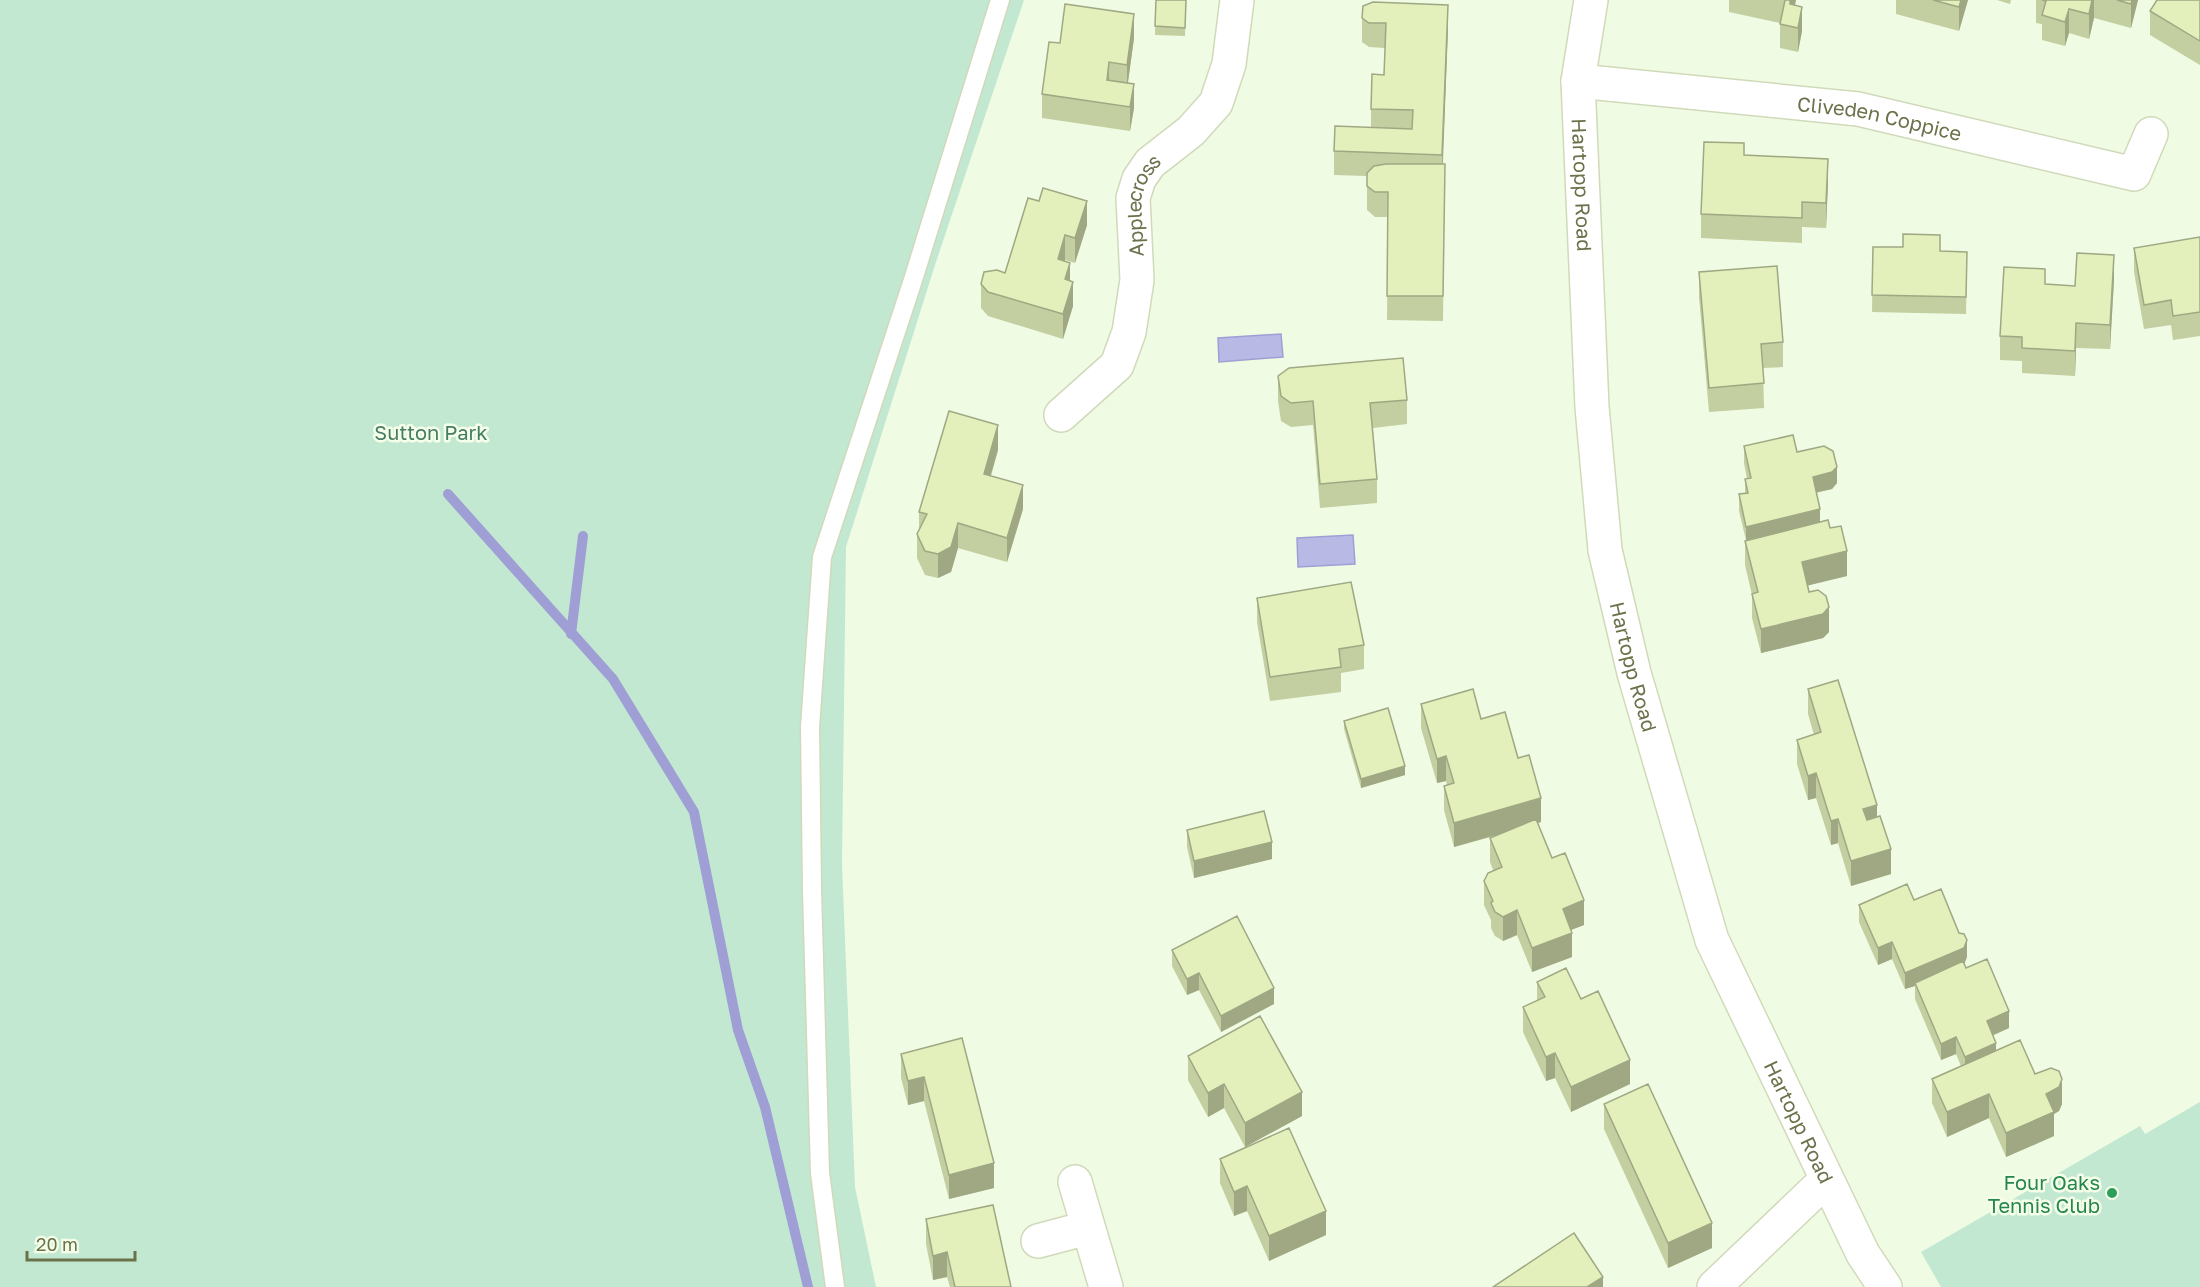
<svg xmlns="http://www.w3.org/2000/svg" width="2200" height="1287" viewBox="0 0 2200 1287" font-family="'Golos Text',sans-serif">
  <rect width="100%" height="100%" fill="#f0fbe3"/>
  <!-- green -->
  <path fill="#c2e8d2" d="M0,0H1024L936,262L846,547L842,864L855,1187L876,1287H0Z
    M2200,1102V1287H1941L1921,1252L2140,1126L2145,1134Z"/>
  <!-- water -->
  <path fill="#b8b9e4" stroke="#9f9fd5" stroke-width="1.5" d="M1281,334L1283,357L1219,362L1218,338Z
    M1353,535L1355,564L1298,567L1297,538Z"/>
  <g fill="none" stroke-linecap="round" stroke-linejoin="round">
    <!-- stream -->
    <path stroke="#9f9fd5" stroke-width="10" d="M448,494L613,679L694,812L738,1030L765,1107L808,1287
      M571,634L583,536"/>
    <!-- service casing -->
    <g stroke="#d0daba" stroke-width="21">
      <path id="service" d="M835,1287L820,1173L812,890L810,727L822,557L913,280L1000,0"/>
    </g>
    <!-- minor casing -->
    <g stroke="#d0daba" stroke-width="36">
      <g id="minor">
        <path id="s1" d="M1591,0L1578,81L1592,407L1605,550L1634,673L1712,940L1863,1254L1885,1287"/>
        <path id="s2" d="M1578,81L1858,109L2134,174L2151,134"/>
        <path id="s3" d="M1061,415L1117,365L1129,332L1137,280L1133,198L1139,179L1150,163L1191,131L1216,103L1229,64L1237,0"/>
        <path d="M1075,1182L1106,1287"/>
        <path d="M1038,1241L1087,1228"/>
        <path d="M1714,1287L1826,1180"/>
      </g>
    </g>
    <!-- service -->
    <use href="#service" stroke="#fff" stroke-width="18"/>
    <!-- minor -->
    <use href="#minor" stroke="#fff" stroke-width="33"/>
  </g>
  <!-- wall -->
  <path fill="#c3cea1" d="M1156,0H1186L1185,36L1155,35Z
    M1729,0H1796L1795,5L1802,31L1798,52L1780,48V23L1729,12Z
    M1896,0H1968L1959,31L1896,14Z
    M1997,0H2011L2010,4Z
    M2036,0H2138L2131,28L2094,18L2089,39L2069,33L2065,46L2042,40V24L2036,23Z
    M2200,0V65L2150,35V11Z
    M1362,18L1448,29L1443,164H1445L1443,321L1387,320L1388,217H1375L1367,210V176L1334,175V151L1371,127V109L1384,75L1385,48L1369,47L1362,42Z
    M1134,38L1128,83L1134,108L1130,131L1042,118V94L1060,43Z
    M1744,155L1828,183L1826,228L1802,227V243L1701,238V214Z
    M1028,198L1087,225L1075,263L1065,260V262L1070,281L1073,306L1063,339L988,316L981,308V284L1005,273Z
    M2200,237V336L2173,340L2171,325L2144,329L2134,272V248Z
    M1873,247L1940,251L1967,268L1966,314L1872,312Z
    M1699,272L1783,342V367L1763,368L1764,408L1709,412L1699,297Z
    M2114,280L2110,349L2076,348L2075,376L2022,373V361L2000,360V336L2045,284L2075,286Z
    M1278,376L1407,400V424L1373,428L1377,479V503L1320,508L1313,425L1291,427L1281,421L1278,401Z
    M1744,446L1797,452L1837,483L1832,489L1816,493L1820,522L1830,528L1847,576L1808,585L1809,592L1829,632L1823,638L1761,653L1752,618V595L1745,565V541L1746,540L1739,511V494L1745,493V479H1747L1744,463Z
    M998,450L991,476L1023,509L1007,562L958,548L951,572L938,578L925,575L917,558V534L919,530V512Z
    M1257,598L1364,645V669L1341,673V692L1270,701L1257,622Z
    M1808,689L1877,817L1891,874L1851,886L1838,843L1831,845L1816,798L1808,800L1797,764V740L1814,735L1808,714Z
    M1421,704L1481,719L1518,758L1541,822L1538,823L1552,858L1584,925L1571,930L1572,957L1532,972L1517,935L1503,941L1495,936L1491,928V920L1484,905V881L1493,870L1490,862V838L1498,835L1454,847L1444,810V786L1447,785L1446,781L1437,783L1421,728Z
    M1344,721L1405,775L1361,788L1344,729Z
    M1187,830L1272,859L1194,878L1187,847Z
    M1859,905L1967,957L1964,963L1966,968L2009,1028L1993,1035L1996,1050L2035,1074L2062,1104L2059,1111L2054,1114V1136L2006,1157L1989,1118L1947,1137L1932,1103V1079L1961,1066L1956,1054L1941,1060L1915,999V986L1905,989L1892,959L1878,965L1859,922Z
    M1172,950L1274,1004L1221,1032L1199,990L1187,995L1172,966Z
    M1537,982L1581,999L1630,1084L1571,1112L1555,1078L1546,1081L1523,1032V1007L1537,1001Z
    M962,1038L994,1188L949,1199L924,1101L908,1105L901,1078V1054Z
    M1188,1056L1302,1116L1245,1147L1224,1108L1208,1117L1188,1080Z
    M1604,1104L1712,1248L1668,1268L1604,1129Z
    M1220,1159L1326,1235L1269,1261L1247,1211L1234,1216L1220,1183Z
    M926,1219L1011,1287H950L947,1277L933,1280L926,1244Z"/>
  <!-- shaded-wall -->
  <path fill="#9fa883" d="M1790,0H1796L1790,28Z
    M1961,0H1968L1959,31V7Z
    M2092,0H2094V18L2089,39V14Z
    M2132,0H2138L2131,28V4Z
    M1448,5V29L1442,179V155Z
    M1802,7V31L1798,52V28Z
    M2069,9V33L2065,46V22Z
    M1134,14V38L1127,89V65Z
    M1109,62V87L1107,104V80Z
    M1134,84V108L1130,131V107Z
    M1828,159V183L1826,228V203Z
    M1087,201V225L1075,263V238Z
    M1065,235V260L1058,284V259Z
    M2114,255V280L2110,349V325Z
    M1070,263V288L1065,279Z
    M1073,282V306L1063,339V314Z
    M2076,323V348L2075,376V351Z
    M998,425V450L984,498V474Z
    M1837,467V483L1832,489L1813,493V477Z
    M1023,485V509L1007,562V538Z
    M1820,509V526L1746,543V527Z
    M958,523V548L951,572L938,578V554Z
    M1847,551V576L1802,587V562Z
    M1829,607V632L1823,638L1761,653V629Z
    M1446,756V781L1437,783V759Z
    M1405,766V775L1361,788V779Z
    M1816,773V798L1808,800V776Z
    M1541,798V822L1454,847V823Z
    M1877,805V829L1863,833V809Z
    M1838,819V843L1831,845V821Z
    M1272,842V859L1194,878V861Z
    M1891,849V874L1851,886V861Z
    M1584,900V925L1563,933V909Z
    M1517,910V935L1503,941V917Z
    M1572,933V957L1532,972V948Z
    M1967,940V957L1964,965L1915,983V986L1905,989V973Z
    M1892,942V959L1878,965V948Z
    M1199,973V990L1187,995V979Z
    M1274,988V1004L1221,1032V1016Z
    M2009,1011V1028L1987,1038V1021Z
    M1956,1037V1054L1941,1060V1044Z
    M1996,1043V1060L1965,1073V1057Z
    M1555,1053V1078L1546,1081V1057Z
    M1630,1060V1084L1571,1112V1087Z
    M924,1077V1101L908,1105V1081Z
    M2062,1079V1104L2059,1111L2054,1114V1136L2006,1157V1133L2046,1094Z
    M1224,1084V1108L1208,1117V1093Z
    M1302,1092V1116L1245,1147V1123Z
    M1989,1094V1118L1947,1137V1112Z
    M994,1163V1188L949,1199V1175Z
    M1247,1186V1211L1234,1216V1192Z
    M1326,1211V1235L1269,1261V1236Z
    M1712,1223V1248L1668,1268V1243Z
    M947,1252V1277L933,1280V1256Z
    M1603,1277V1287H1587Z"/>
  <!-- building -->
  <path fill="#e3f0bb" stroke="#9fa883" stroke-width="1.5" d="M1156,0H1186L1185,28L1155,26Z
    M1785,0H1790V4L1802,7L1798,28L1780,24Z
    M1933,0H1961L1959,7Z
    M2042,0H2092L2089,14L2069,9L2065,22L2042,15L2046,1Z
    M2117,0H2132L2131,4Z
    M2157,0H2200V41L2150,11Z
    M1373,2L1448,5L1442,155L1334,151L1335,126L1412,129L1413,110L1371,109L1372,74L1384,75L1386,23H1369L1362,18L1363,6Z
    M1065,4L1134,14L1127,65L1109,62L1107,80L1134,84L1130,107L1042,94L1049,42L1060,43Z
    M1704,142L1744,143V155L1828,159L1826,203L1802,202V218L1701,214Z
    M1386,164H1445L1443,296H1387L1388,192H1375L1367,186V173L1374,166Z
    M1043,188L1087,201L1075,238L1065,235L1058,259L1070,263L1065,279L1073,282L1063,314L988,292L981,284L984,272L997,270L1005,273L1028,198L1039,201Z
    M1903,234L1940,235V251L1967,252L1966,297L1872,295L1873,247H1903Z
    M2200,237V312L2173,316L2171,300L2144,305L2134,248Z
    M2077,253L2114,255L2110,325L2076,323L2075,351L2022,348V337L2000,336L2004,267L2045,269V284L2075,286Z
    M1777,266L1783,342L1761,344L1764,383L1709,388L1699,272Z
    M1403,358L1407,400L1370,403L1377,479L1320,484L1313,401L1291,403L1281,396L1278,376L1289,368Z
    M949,411L998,425L984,474L1023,485L1007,538L958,523L951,547L938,554L925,551L917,534L927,514L919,512Z
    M1793,435L1797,452L1824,446L1833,451L1837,467L1832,472L1813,477L1820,509L1746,527L1739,494L1748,493L1745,479L1751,478L1744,446Z
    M1828,520L1830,528L1841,526L1847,551L1802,562L1809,592L1818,590L1826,596L1829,607L1823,614L1761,629L1752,594L1758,592L1745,541Z
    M1351,582L1364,645L1339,649L1341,667L1270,677L1257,598Z
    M1838,680L1877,805L1863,809L1867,820L1880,816L1891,849L1851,861L1838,819L1831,821L1816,773L1808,776L1797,740L1821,732L1808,689Z
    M1473,689L1481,719L1505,712L1518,758L1529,755L1541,798L1454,823L1444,786L1454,783L1446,756L1437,759L1421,704Z
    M1388,708L1405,766L1361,779L1344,721Z
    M1264,811L1272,842L1194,861L1187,830Z
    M1536,819L1552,858L1565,853L1584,900L1563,909L1572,933L1532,948L1517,910L1503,917L1495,912L1491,903L1493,901L1484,881L1488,873L1502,867L1490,838Z
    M1907,884L1914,900L1941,889L1959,933L1964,934L1967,940L1964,948L1905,973L1892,942L1878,948L1859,905Z
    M1237,916L1274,988L1221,1016L1199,973L1187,979L1172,950Z
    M1987,959L2009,1011L1987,1021L1996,1043L1965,1057L1956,1037L1941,1044L1915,983L1963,961L1966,968Z
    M1566,968L1581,999L1598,991L1630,1060L1571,1087L1555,1053L1546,1057L1523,1007L1545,997L1537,982Z
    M1260,1016L1302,1092L1245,1123L1224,1084L1208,1093L1188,1056Z
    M962,1038L994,1163L949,1175L924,1077L908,1081L901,1054Z
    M2020,1040L2035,1074L2051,1068L2059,1071L2062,1079L2059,1087L2046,1094L2054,1112L2006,1133L1989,1094L1947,1112L1932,1079Z
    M1648,1084L1712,1223L1668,1243L1604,1104Z
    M1289,1128L1326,1211L1269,1236L1247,1186L1234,1192L1220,1159Z
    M993,1205L1011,1287H955L947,1252L933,1256L926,1219Z
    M1574,1233L1603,1277L1587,1287H1493Z"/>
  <!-- markers -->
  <circle fill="#2e9e5b" stroke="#f5fee9" stroke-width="2" cx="2112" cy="1193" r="6"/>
  <g text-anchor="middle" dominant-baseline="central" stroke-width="5" stroke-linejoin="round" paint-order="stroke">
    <!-- street labels -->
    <g font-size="20" fill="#6a724a" stroke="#f5fee9">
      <text stroke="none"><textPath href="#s2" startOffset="304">Cliveden Coppice</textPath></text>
      <text stroke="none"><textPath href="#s1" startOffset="186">Hartopp Road</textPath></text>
      <text stroke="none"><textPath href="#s3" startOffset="240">Applecross</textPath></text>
      <text stroke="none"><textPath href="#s1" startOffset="672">Hartopp Road</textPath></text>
      <text stroke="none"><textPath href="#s1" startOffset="1158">Hartopp Road</textPath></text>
    </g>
    <!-- park labels -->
    <g font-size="20" fill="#457d64" stroke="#f5fee9">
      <text x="431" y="432">Sutton Park</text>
    </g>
    <!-- leisure labels -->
    <g font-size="20" fill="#27864d" stroke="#f5fee9" text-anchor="end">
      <text x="2100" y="1182">Four Oaks<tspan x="2100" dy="23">Tennis Club</tspan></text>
    </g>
  </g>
  <!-- scale -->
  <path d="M27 1251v9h108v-9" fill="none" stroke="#6a724a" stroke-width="3"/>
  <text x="36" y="1251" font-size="18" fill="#6a724a" stroke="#f5fee9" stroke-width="4.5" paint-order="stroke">20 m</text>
</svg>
